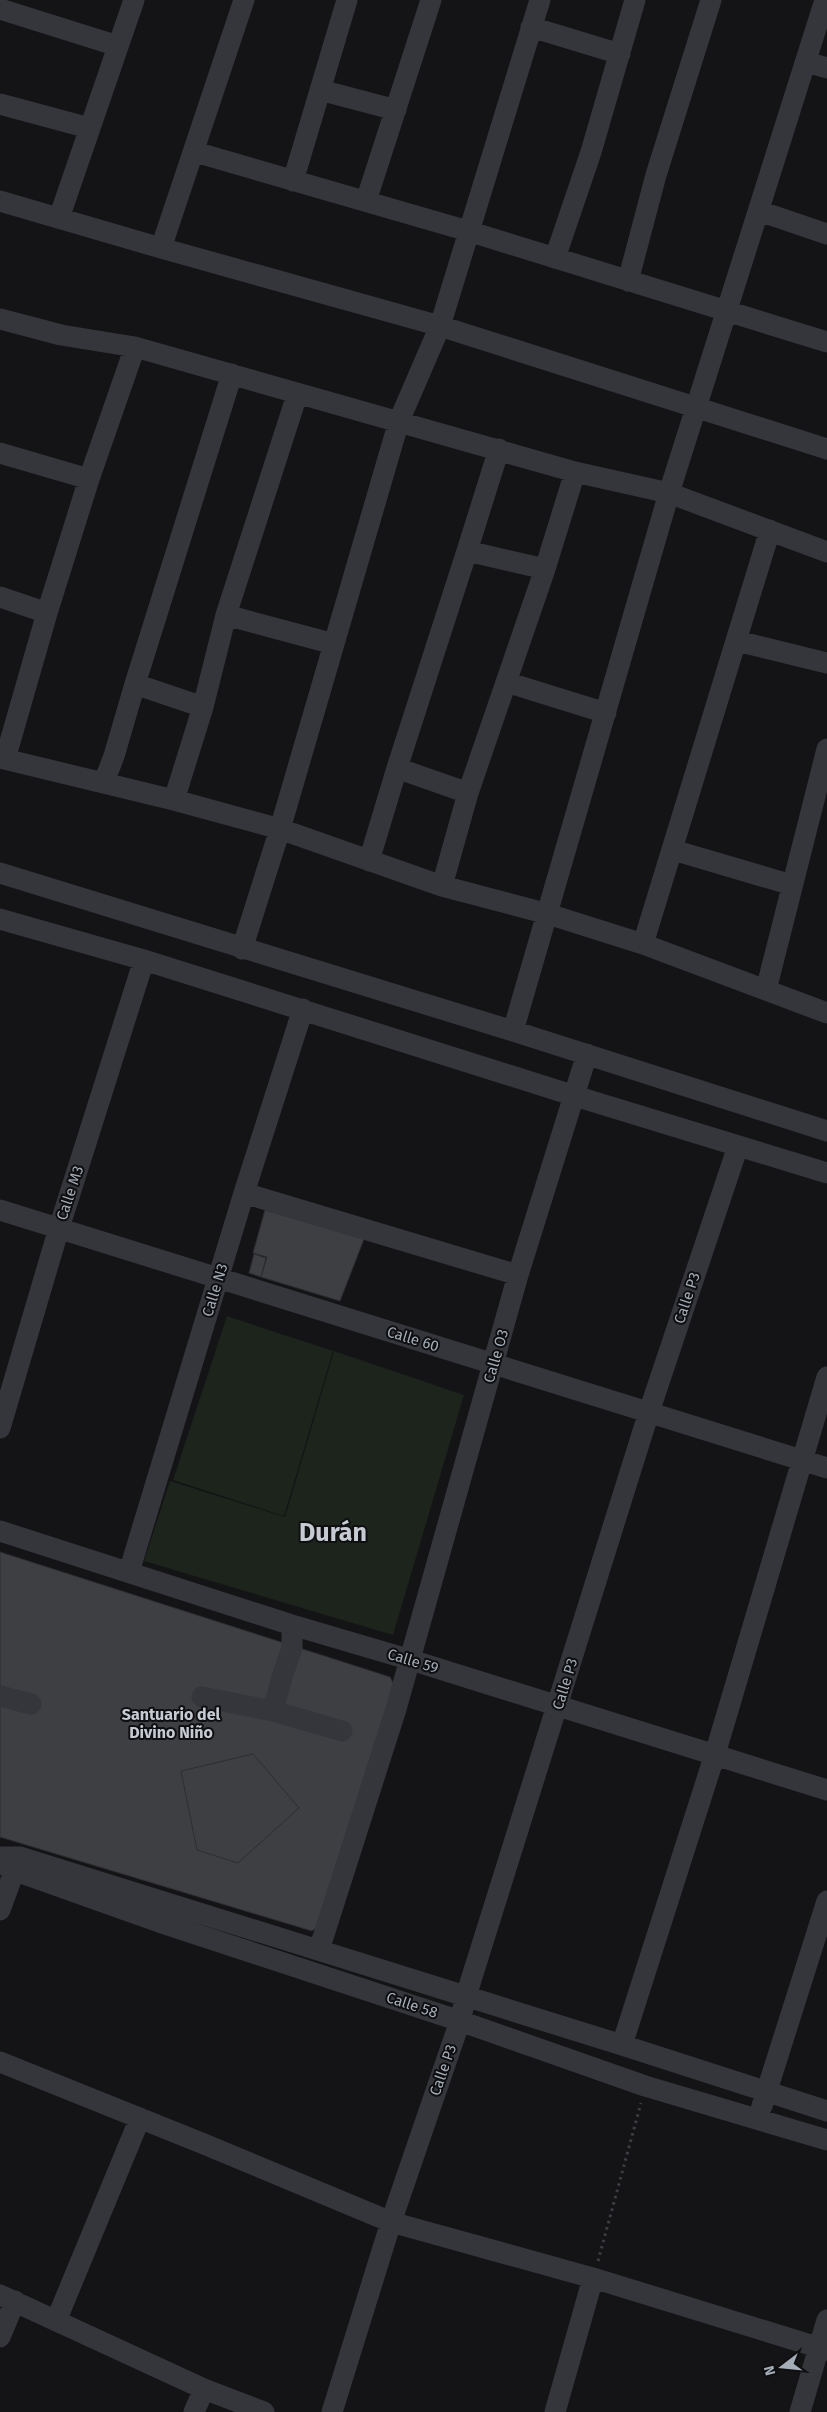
<svg xmlns="http://www.w3.org/2000/svg" width="827" height="2412" viewBox="0 0 827 2412" font-family="'Fira Sans',sans-serif">
  <rect width="100%" height="100%" fill="#141416"/>
  <!-- green -->
  <path fill="#1c241c" d="M227,1316L333,1351L284,1516L173,1480Z
    M334,1351L464,1395L393,1635L144,1561L170,1481L285,1517Z"/>
  <!-- building -->
  <path fill="#3e3f43" stroke="#2e2e32" d="M265,1210L364,1239L340,1301L261,1277L267,1257L253,1253Z
    M254,1254L266,1258L261,1277L249,1273Z
    M0,1552L390,1677L397,1691L325,1921L312,1931L0,1837Z
    M253,1754L299,1808L238,1863L197,1850L181,1771Z"/>
  <g fill="none" stroke-linecap="round" stroke-linejoin="round">
    <!-- path -->
    <path stroke="#3b3e42" stroke-width="3" stroke-dasharray="2.5 4" stroke-linecap="butt" d="M598,2261L641,2103"/>
    <!-- minor -->
    <path stroke="#35363b" stroke-width="21" d="M0,9L118,46
      M531,27L620,54
      M806,62L827,68
      M320,90L396,110
      M0,104L89,128
      M195,152L468,231L827,342
      M293,181L347,0
      M0,201L161,248L440,326L827,449
      M366,201L431,0
      M759,211L827,234
      M59,218L134,0
      M161,248L244,0
      M555,258L591,152L635,0
      M628,281L656,175L711,0
      M0,319L61,335L135,347L575,472L669,493L827,552
      M0,453L89,479L47,613L5,759
      M89,479L135,347
      M467,551L499,449
      M0,597L47,613
      M226,615L297,395
      M737,641L827,663
      M506,682L606,713
      M135,684L203,707L174,800
      M203,707L226,615L334,644
      M0,758L174,800L280,829L442,886L548,914L643,944L827,1013
      M397,768L468,793L545,569L575,472
      M104,782L114,756L135,684L232,374
      M673,850L792,885
      M369,861L397,768L467,551L545,569
      M0,873L513,1031L827,1131
      M442,886L468,793
      M0,919L144,960L575,1096L827,1173
      M643,944L770,530
      M242,949L280,829L399,421L440,326L540,0
      M766,990L827,749
      M513,1031L669,493L825,0
      M244,1193L518,1275
      M0,1210L827,1468
      M0,1428L59,1228L144,960
      M0,1531L292,1625L411,1660L827,1790
      M129,1572L244,1193L303,1009
      M0,1696L31,1704
      M202,1697L273,1711L282,1677L292,1648V1625
      M273,1711L342,1731
      M0,1857H20L622,2045L827,2111
      M0,1863L16,1871L165,1924L460,2021L645,2086L827,2140
      M0,1910L19,1858
      M319,1950L396,1709L518,1275L587,1054
      M622,2045L715,1754L827,1377
      M0,2062L204,2144L391,2222L593,2278L827,2350
      M762,2106L827,1901
      M0,2295L204,2389L264,2412
      M56,2321L140,2118
      M0,2337L15,2301
      M194,2412L204,2389
      M332,2412L391,2222L460,2021L466,1996L649,1412L738,1146
      M555,2412L593,2278
      M800,2412L827,2320"/>
  </g>
  <g text-anchor="middle" dominant-baseline="central" stroke-width="4" stroke-linejoin="round" paint-order="stroke">
    <!-- street labels -->
    <g font-size="15" fill="#a4adb7" stroke="#0f0f11">
      <text transform="translate(70 1193) rotate(-72)">Calle M3</text>
      <text transform="translate(215 1290) rotate(-73)">Calle N3</text>
      <text transform="translate(687 1298) rotate(-72)">Calle P3</text>
      <text transform="translate(413 1339) rotate(17)">Calle 60</text>
      <text transform="translate(496 1356) rotate(-74)">Calle O3</text>
      <text transform="translate(413 1661) rotate(17)">Calle 59</text>
      <text transform="translate(565 1684) rotate(-73)">Calle P3</text>
      <text transform="translate(412 2005) rotate(18)">Calle 58</text>
      <text transform="translate(443 2070) rotate(-71)">Calle P3</text>
    </g>
    <!-- neighbourhood labels -->
    <g font-size="16" font-weight="bold" fill="#c6cbd3" stroke="#0f0f11">
      <text x="171" y="1714">Santuario del<tspan x="171" dy="18">Divino Niño</tspan></text>
    </g>
    <!-- town labels -->
    <g font-size="25" font-weight="bold" fill="#c6cbd3" stroke="#0f0f11">
      <text x="333" y="1533">Durán</text>
    </g>
  </g>
  <!-- north arrow -->
  <g transform="translate(782 2367) rotate(254)" stroke="#0f0f11" stroke-width="4" paint-order="stroke">
  <path d="M0-4L9 19L0 12L-9 19Z" fill="#a4adb7"/>
  <text y="-8" font-size="14" font-weight="bold" text-anchor="middle" fill="#a4adb7">N</text>
  </g>
</svg>
